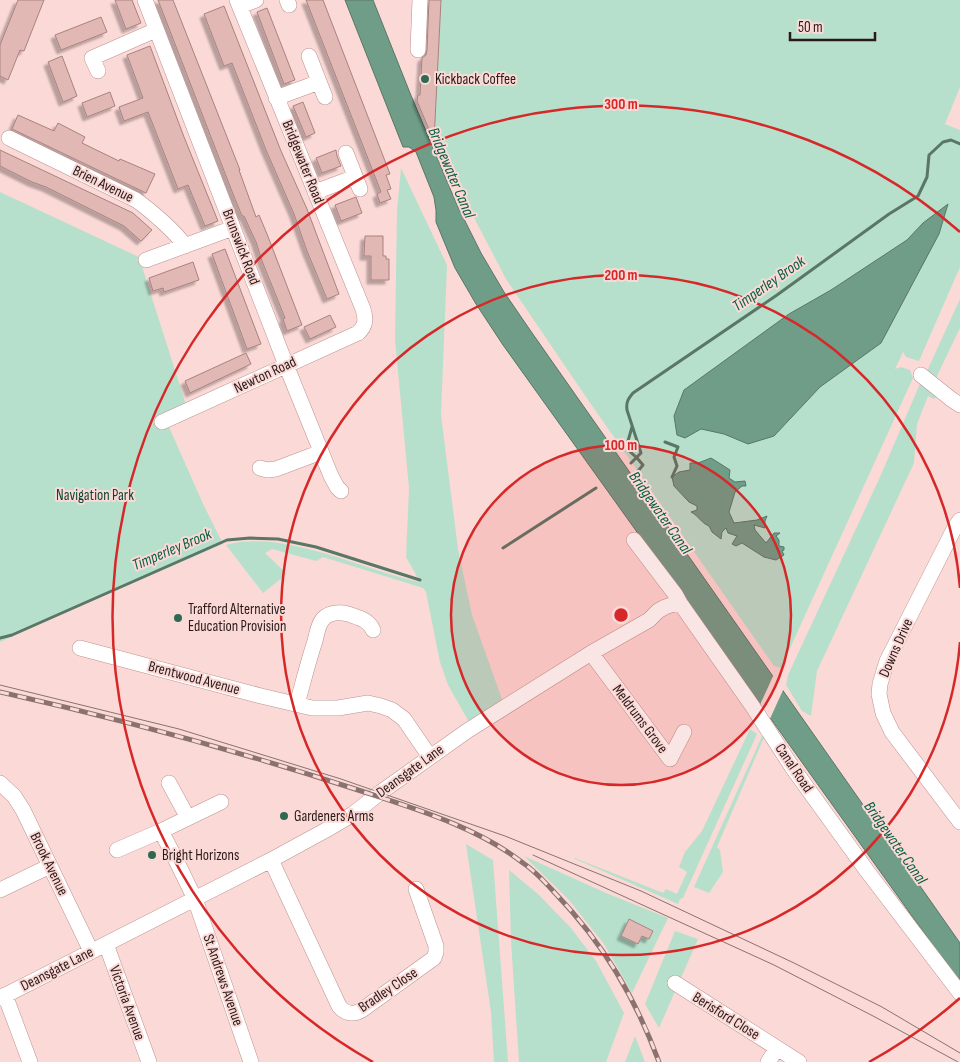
<svg xmlns="http://www.w3.org/2000/svg" width="960" height="1062" viewBox="0 0 960 1062" font-family="'Sofia Sans Condensed',sans-serif">
  <defs>
    <filter id="shadow"><feDropShadow dx="-4" dy="4" stdDeviation="1" flood-color="#0004"/></filter>
  </defs>
  <rect width="100%" height="100%" fill="#fbd9d6"/>
  <!-- green -->
  <path fill="#b7e0cc" d="M441,0H960V87L945,124L960,130V267L919,361L906,357L903,352L895,369L901,367L910,370L913,378L781,668L774,666L586,397L506,279L434,141Z
    M401,168L447,265L441,415L458,549L472,615L503,702L469,722L448,685L440,662L426,592L423,588L323,557L316,561L272,549L265,553L287,574L263,593L226,545C285,529 361,570 420,582L406,557L409,488L395,340L397,211Z
    M0,192L139,257L187,408L165,418L204,506L223,544L50,619L0,642Z
    M960,299V328L936,378L927,371Z
    M922,379L939,393L934,399L928,396L917,424L914,463L817,671L811,716L802,711L786,685L788,675L880,477Z
    M750,729L757,734L683,898L680,899L678,904L573,858H575L663,893L666,889L677,894L687,872L679,867L685,852L702,831Z
    M763,734L765,735L717,847L720,850L723,872L709,893L694,887Z
    M466,844L493,860L508,1062H494L491,1012Z
    M524,856L606,893L668,918L632,993L604,944L569,900Z
    M509,870L538,894L571,928L596,961L624,1013L606,1062H519L511,941Z
    M675,931L698,939L659,1028L645,1004Z
    M635,1036L645,1062H625Z"/>
  <!-- water -->
  <path fill="#6f9d87" stroke="#5a7666" d="M345,0H373L410,93L457,205L481,253L504,292L530,330L960,943V983L503,345L476,304L455,268L436,222V210L434,197L416,152L409,147H403Z
    M948,204L939,234L881,343L820,387L774,436L748,444L724,434L701,429L685,438L677,435L674,416L684,390L789,314L831,290L907,240L923,223Z
    M711,458L719,463L730,470L729,478L735,482L745,481L746,486H742L735,492L729,512L734,523L757,520L767,516L765,521V528L754,525L755,530L766,543L774,533H780L776,536L779,540V546L784,547V550L782,551L784,555L776,560L764,557L742,543L736,546L732,544L737,536L728,533L726,528L722,532L721,539L712,532L709,526C700,522 700,517 691,512L697,510V506L689,502L674,486L672,477L679,472L690,470V463H698Z"/>
  <!-- pier -->
  <path fill="#fbd9d6" d="M774,674L784,688L769,721L759,707Z"/>
  <g fill="none" stroke-linecap="round" stroke-linejoin="round">
    <!-- stream -->
    <path stroke="#5a7666" stroke-width="3" d="M632,427L626,448L637,458L643,465L638,471
      M665,442L678,447L674,457L677,466L672,477
      M631,463L641,453L627,410C626,402 628,399 633,393L777,295L889,214L918,196L927,177L929,155L943,142L951,140L960,144
      M503,548L596,488
      M0,638L12,635L227,540L250,538L278,539L316,547L420,580"/>
  </g>
  <!-- building -->
  <path fill="#e2b8b5" stroke="#a8827f" filter="url(#shadow)" d="M18,0H44L24,51L20,50L8,80L0,76V45Z
    M115,0H132L141,23L126,29Z
    M158,0H173L240,170H239L256,217L259,215L267,234L302,325L287,331L283,319L285,318L262,261L256,242L244,216H242L233,194Z
    M306,0H323L390,174L386,175L391,189L387,190L391,199L380,203L377,194L381,192Z
    M429,0H441L434,141L417,101L418,95H420L422,58L426,55L427,50Z
    M224,6L281,151L307,209L339,294L327,299L307,251L294,214L266,150L232,63L224,66L204,14Z
    M267,8L295,80L284,84L257,12Z
    M101,17L107,32L61,50L55,35Z
    M150,46L184,137L218,221L205,226L188,185L178,189L148,112L124,121L119,107L143,98L127,55Z
    M62,56L77,96L63,102L48,62Z
    M110,92L115,106L87,117L82,103Z
    M303,102L315,133L306,137L293,106Z
    M18,115L54,131L58,123L85,137L82,143L119,161L120,159L155,174L146,193L12,129Z
    M0,150L133,213L152,230L141,241L124,226L46,187L32,182L0,166Z
    M336,150L337,156L341,166L322,173L316,158Z
    M356,197L362,213L341,221L335,205Z
    M365,236H383V256H386V259H389V280H371V256H364Z
    M225,249L261,344L247,349L212,254Z
    M193,262L199,280L164,292L163,288L153,291L149,278Z
    M330,315L336,327L310,339L304,327Z
    M246,353L251,364L190,393L185,381Z
    M629,919L653,931L649,939L642,936L638,944L621,936Z"/>
  <g fill="none" stroke-linecap="round" stroke-linejoin="round">
    <!-- minor casing -->
    <g stroke="#bb9390" stroke-width="16">
      <path id="minor" d="M145,0L286,365L331,476L337,487L341,491
        M287,0L289,5
        M240,6L256,0
        M418,50L420,0
        M309,56L325,97
        M98,71L92,58L156,30
        M276,98L319,82
        M9,138L136,200C150,210 176,232 185,246
        M346,153L360,189
        M315,192L355,177
        M146,260L233,228
        M921,375L951,399L960,405
        M162,422L358,333C366,326 366,319 363,309L237,0
        M260,468L267,470L276,469L321,452
        M960,520L954,529L887,661L880,684L879,694L883,713L892,732L960,822
        M634,540L675,594L680,603L753,707L792,767L867,871L960,993
        M80,648L261,696L312,708H338L368,703L381,706L392,710L404,719L430,757
        M591,653L670,759L684,732
        M297,704C303,683 308,662 315,641C317,634 318,624 323,619C329,612 340,612 348,614C359,618 368,619 373,630
        M0,783L14,796L23,810L91,951
        M169,783L188,818
        M161,831L221,802
        M117,850L161,831L174,856L195,899L251,1062
        M271,860L339,1006C345,1014 354,1015 362,1010L434,958L436,952V946L416,889
        M0,890L50,866
        M106,944L149,1062
        M675,983L799,1062
        M5,995L30,1062
        M0,998L271,860L326,830L353,814L381,792L467,731L591,653L649,620L658,611L665,607L671,605L680,603
        M768,1062L777,1048"/>
    </g>
    <!-- minor -->
    <use href="#minor" stroke="#fff" stroke-width="15"/>
    <!-- tram -->
    <path stroke="#8a7270" stroke-width="1" d="M0,685L179,729L341,779L505,836L641,891L794,963L882,1007L960,1053
      M533,855L774,965L875,1017L958,1062"/>
    <!-- rail casing -->
    <g stroke="#8a7270" stroke-width="5">
      <path id="rail" d="M0,692C120,719 238,751 355,789C412,808 476,826 523,863C535,871 545,882 555,893C603,943 635,997 659,1062"/>
    </g>
    <!-- rail -->
    <use href="#rail" stroke="#fbd9d6" stroke-width="3" stroke-dasharray="9" stroke-linecap="butt"/>
  </g>
  <!-- distance rings -->
  <circle cx="621" cy="615" r="170" fill="#d62828" fill-opacity=".12"/>
  <g fill="none" stroke="#d62828" stroke-width="2.5">
    <circle cx="621" cy="615" r="170"/>
    <path d="M960 642A340 340 0 1 1 960 588"/>
    <path d="M960 998A511 511 0 0 1 869 1062M373 1062A511 511 0 1 1 960 232"/>
  </g>
  <!-- markers -->
  <g fill="#306851" stroke="#fbd9d6" stroke-width="2">
    <circle cx="425" cy="79" r="5"/>
    <circle cx="178" cy="618" r="5"/>
    <circle cx="284" cy="816" r="5"/>
    <circle cx="152" cy="855" r="5"/>
  </g>
  <g text-anchor="middle" dominant-baseline="central" stroke-width="4" stroke-linejoin="round" paint-order="stroke">
    <!-- poi labels -->
    <g font-size="15" fill="#291a19" stroke="#fbd9d6" text-anchor="start">
      <text x="435" y="79">Kickback Coffee</text>
      <text x="188" y="609">Trafford Alternative<tspan x="188" dy="17">Education Provision</tspan></text>
      <text x="294" y="816">Gardeners Arms</text>
      <text x="162" y="855">Bright Horizons</text>
    </g>
    <!-- street labels -->
    <g font-size="15" fill="#291a19" stroke="#fbd9d6">
      <text transform="translate(303 162) rotate(68)">Bridgewater Road</text>
      <text transform="translate(103 184) rotate(26)">Brien Avenue</text>
      <text transform="translate(241 247) rotate(69)">Brunswick Road</text>
      <text transform="translate(265 375) rotate(-25)">Newton Road</text>
      <text transform="translate(896 648) rotate(-66)">Downs Drive</text>
      <text transform="translate(194 678) rotate(15)">Brentwood Avenue</text>
      <text transform="translate(640 719) rotate(53)">Meldrums Grove</text>
      <text transform="translate(794 768) rotate(56)">Canal Road</text>
      <text transform="translate(410 771) rotate(-36)">Deansgate Lane</text>
      <text transform="translate(49 864) rotate(64)">Brook Avenue</text>
      <text transform="translate(57 969) rotate(-27)">Deansgate Lane</text>
      <text transform="translate(223 980) rotate(71)">St Andrews Avenue</text>
      <text transform="translate(388 990) rotate(-34)">Bradley Close</text>
      <text transform="translate(127 1003) rotate(70)">Victoria Avenue</text>
      <text transform="translate(726 1016) rotate(32)">Berisford Close</text>
    </g>
    <!-- park labels -->
    <g font-size="15" fill="#094732" stroke="#fbd9d6">
      <text x="95" y="495">Navigation Park</text>
    </g>
    <!-- water labels -->
    <g font-size="16" font-style="italic" fill="#075e42" stroke="#fbd9d6">
      <text transform="translate(451 173) rotate(67)">Bridgewater Canal</text>
      <text transform="translate(769 284) rotate(-35)">Timperley Brook</text>
      <text transform="translate(660 513) rotate(55)">Bridgewater Canal</text>
      <text transform="translate(172 550) rotate(-23)">Timperley Brook</text>
      <text transform="translate(895 843) rotate(55)">Bridgewater Canal</text>
    </g>
  </g>
  <circle cx="621" cy="615" r="8" fill="#d62828" stroke="#fbd9d6" stroke-width="2.5"/>
  <g font-size="15" text-anchor="middle" font-weight="bold" fill="#d62828" stroke="#fbd9d6" stroke-width="4" stroke-linejoin="round" paint-order="stroke">
    <text x="621" y="109">300 m</text>
    <text x="621" y="280">200 m</text>
    <text x="621" y="450">100 m</text>
  </g>
  <!-- scale -->
  <path d="M790 32v8h85v-8" fill="none" stroke="#291a19" stroke-width="2.5"/>
  <text x="798" y="32" font-size="15" fill="#291a19" stroke="#fbd9d6" stroke-width="4" paint-order="stroke">50 m</text>
</svg>
